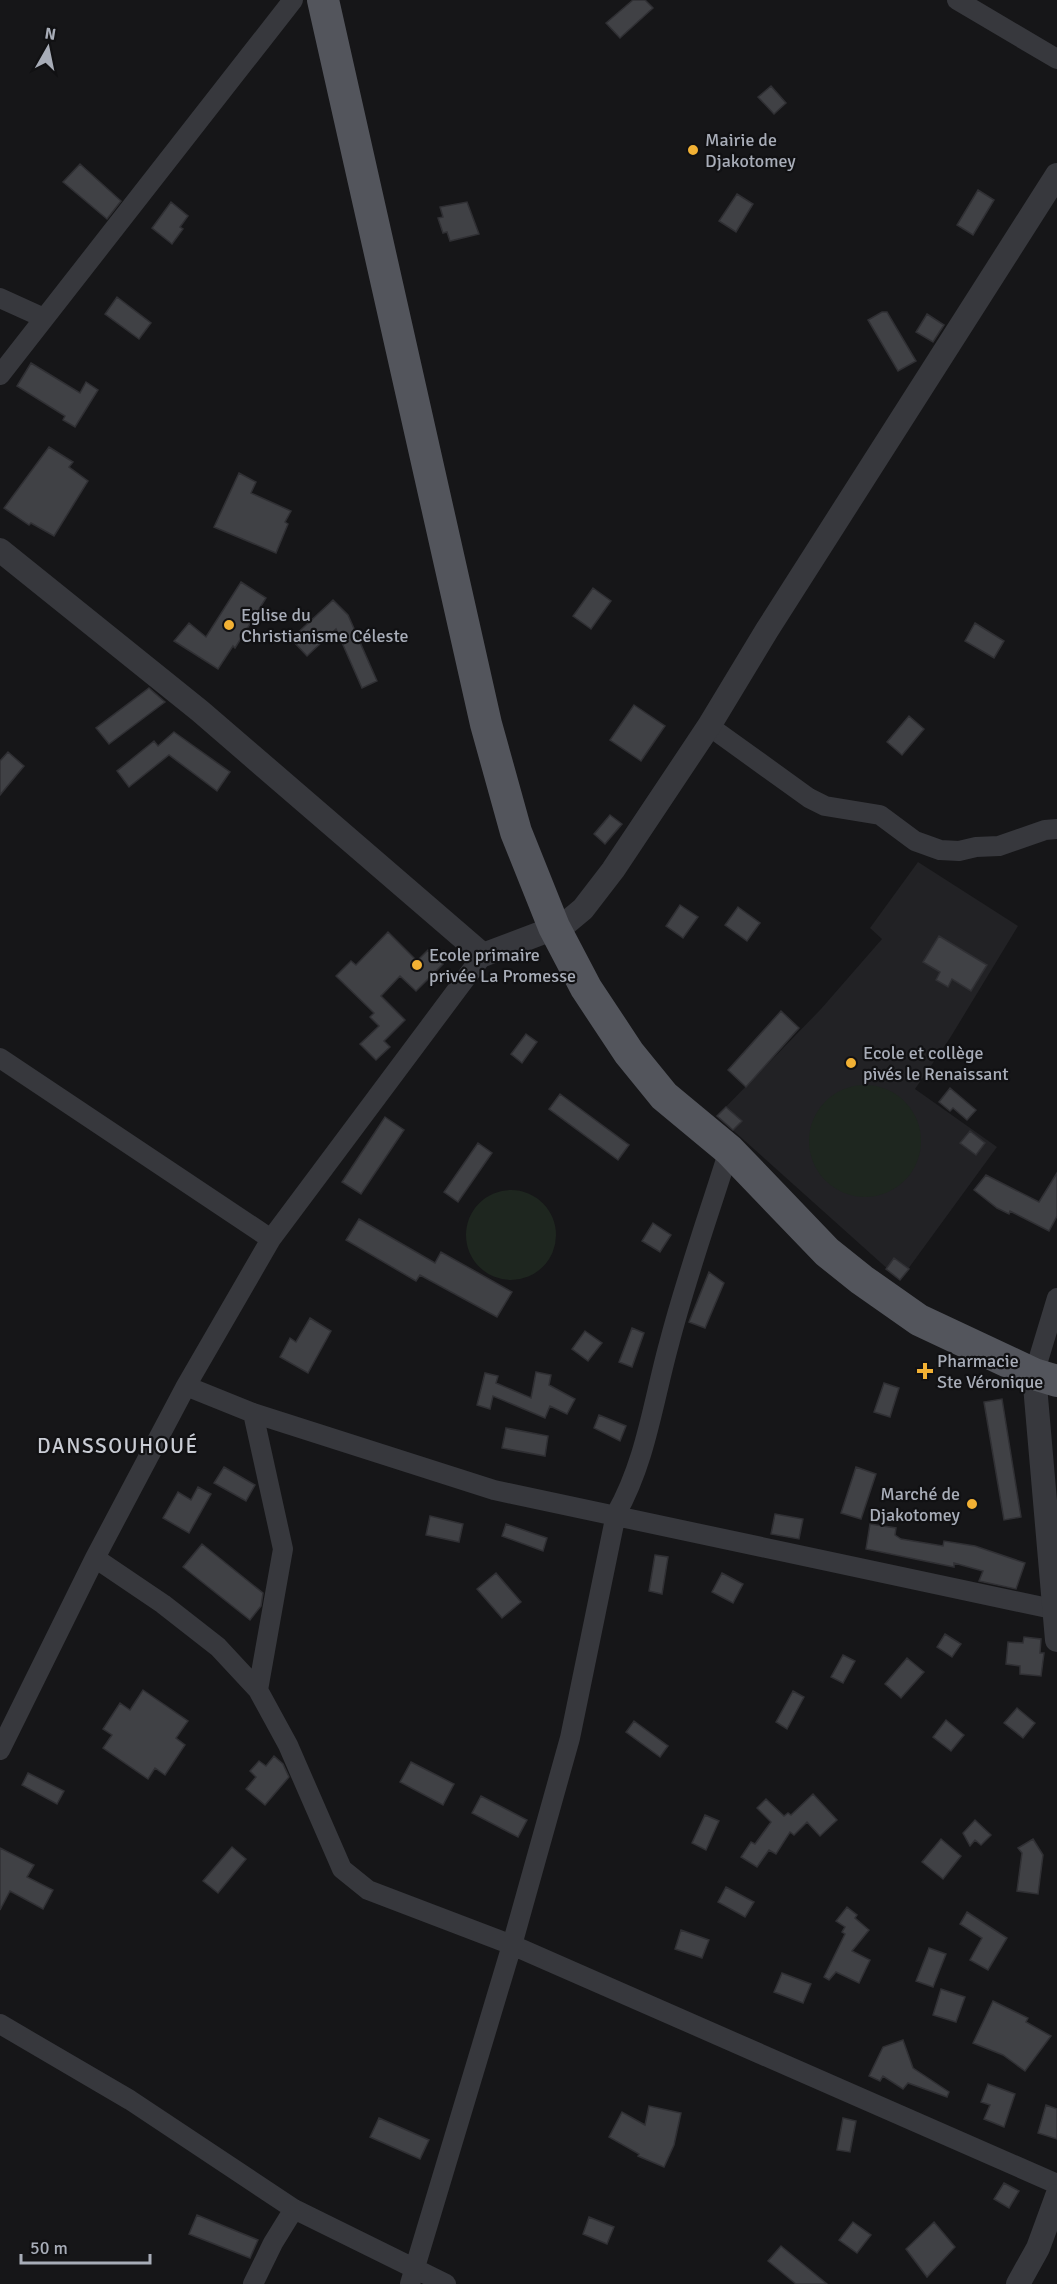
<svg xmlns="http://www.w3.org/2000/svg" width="1057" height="2284" viewBox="0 0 1057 2284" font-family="Signika,sans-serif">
  <rect width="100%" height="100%" fill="#161618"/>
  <!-- built -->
  <path fill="#222225" d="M918,862L1018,926L950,1038L915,1089L997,1147L900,1280L717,1116L821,1009L882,939L870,928Z"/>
  <!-- green -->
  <path fill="#1e261f" d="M809 1141a56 56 0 1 1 112 0a56 56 0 1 1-112 0Z
    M466 1235a45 45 0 1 1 90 0a45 45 0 1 1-90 0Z"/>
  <!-- building -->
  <path fill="#404145" stroke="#303034" stroke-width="1.5" d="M633,0H645L653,8L620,38L606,23Z
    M771,86L786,103L774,114L758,97Z
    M80,164L121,201L107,219L63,182Z
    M978,190L994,200L973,235L957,225Z
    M737,194L753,204L736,232L719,221Z
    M171,202L188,216L180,227L183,229L172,244L152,228Z
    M467,202L479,234L450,241L447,232L443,233L438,218L443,217L440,207Z
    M117,297L151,323L139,339L105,314Z
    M882,312H887L916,361L898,371L868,320Z
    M927,314L944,325L933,342L916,332Z
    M31,363L80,393L86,382L98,390L75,427L63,420L65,416L17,386Z
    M49,447L73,462L69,467L88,481L54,536L31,523L29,525L4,508Z
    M239,473L256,482L251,493L291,511L285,522L288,524L276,553L214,527Z
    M241,582L266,598L235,648L233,646L218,669L174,641L189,623L206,637Z
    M593,588L611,601L591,629L573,616Z
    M333,600L348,615L377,681L362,688L336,629L307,656L291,639Z
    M975,623L1004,641L994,658L965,641Z
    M149,688L165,702L109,744L96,728Z
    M634,705L665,726L641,761L610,740Z
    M909,716L924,729L902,755L887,742Z
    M174,732L230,772L217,791L169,755L129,787L117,771L154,741L158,746Z
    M8,752L24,766L0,795V761Z
    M610,815L622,824L605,844L594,834Z
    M680,905L698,917L683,938L666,926Z
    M738,907L760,923L747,941L725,925Z
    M388,932L417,961L428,950L443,964L416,991L400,976L381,996L405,1020L384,1041L390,1047L376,1060L360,1044L379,1026L370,1017L374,1013L336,976L351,961L356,965Z
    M939,936L987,965L971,991L952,979L948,987L936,980L940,972L923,962Z
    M781,1011L799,1028L746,1087L728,1070Z
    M526,1034L537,1042L522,1063L511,1054Z
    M950,1088L976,1110L967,1120L953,1108L950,1111L939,1102Z
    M560,1094L629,1145L618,1160L549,1109Z
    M726,1107L742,1121L733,1130L717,1116Z
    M385,1117L404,1130L361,1194L342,1182Z
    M970,1131L985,1143L976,1155L960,1143Z
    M478,1143L492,1153L458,1202L444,1192Z
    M1057,1173V1216L1049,1231L1010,1211L1009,1214L997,1208L974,1190L986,1175L1039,1202Z
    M359,1219L435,1263L441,1252L512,1292L497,1317L420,1275L416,1281L346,1240Z
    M653,1223L671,1235L660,1252L642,1241Z
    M894,1258L909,1269L900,1280L886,1269Z
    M709,1272L724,1283L705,1328L689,1322Z
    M310,1318L331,1331L308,1373L280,1357L290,1338L296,1342Z
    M632,1328L644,1333L632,1367L619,1362Z
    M585,1331L602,1343L588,1361L572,1349Z
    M536,1372L551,1375L549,1385L575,1399L567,1414L550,1406L545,1418L493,1396L490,1409L477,1405L485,1373L498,1376L496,1383L531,1398Z
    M884,1383L899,1388L890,1417L874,1412Z
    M1002,1399L1021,1517L1004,1520L984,1402Z
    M599,1415L626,1426L620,1441L594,1428Z
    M506,1428L548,1436L545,1456L502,1448Z
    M224,1467L255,1485L246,1501L214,1483Z
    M856,1467L876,1474L861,1519L841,1513Z
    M198,1487L211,1494L189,1533L163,1518L178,1492L191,1500Z
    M775,1514L803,1519L799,1539L771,1534Z
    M430,1516L463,1524L459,1542L426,1535Z
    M506,1524L547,1538L543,1551L502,1536Z
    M870,1524L896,1528L895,1535L901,1539L943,1546L944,1541L975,1546L1025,1563L1016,1589L979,1581L983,1571L954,1563V1567L866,1549Z
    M202,1544L263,1593L261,1606L250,1620L183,1567Z
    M655,1555L668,1557L662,1594L649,1591Z
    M496,1573L521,1602L502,1618L477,1589Z
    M722,1573L743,1584L733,1603L712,1592Z
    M945,1634L961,1644L952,1657L937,1647Z
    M1024,1637L1041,1639L1040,1653H1044L1041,1676L1020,1674V1666L1006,1664L1008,1642L1023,1643Z
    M843,1655L855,1661L843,1683L831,1677Z
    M907,1658L924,1672L901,1698L885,1684Z
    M143,1690L188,1721L176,1738L185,1745L165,1775L155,1768L148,1779L103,1748L112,1735L103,1729L120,1703L130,1710Z
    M793,1691L804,1697L787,1729L776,1722Z
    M1017,1708L1035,1723L1023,1738L1004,1723Z
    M946,1720L964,1735L951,1751L933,1737Z
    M634,1721L668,1746L660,1757L626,1732Z
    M274,1756L283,1764L289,1777L265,1805L246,1789L256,1777L250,1771L259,1761L266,1766Z
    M411,1762L454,1784L443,1805L400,1782Z
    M28,1773L64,1791L57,1804L22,1785Z
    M813,1794L837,1820L820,1836L807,1822L794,1835L790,1832L776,1854L769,1850L757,1867L741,1857L751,1842L755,1844L771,1822L757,1808L766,1799L784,1816L788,1813L791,1815Z
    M481,1796L527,1820L518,1837L472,1813Z
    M705,1815L719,1821L706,1850L692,1843Z
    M975,1820L991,1835L981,1845L975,1840L970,1846L963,1833Z
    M941,1839L961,1856L943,1879L922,1862Z
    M1033,1839L1043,1855L1038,1894L1017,1891L1022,1853L1018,1848Z
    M232,1847L246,1859L218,1893L203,1881Z
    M0,1848L34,1865L27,1877L53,1890L43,1909L10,1891L0,1910Z
    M726,1887L754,1902L745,1917L718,1902Z
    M847,1907L857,1915L855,1918L869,1930L852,1951L870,1960L859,1983L836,1972L829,1980L824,1977L845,1934L842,1932L845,1927L836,1921Z
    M967,1912L1007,1938L988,1970L970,1960L982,1938L960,1924Z
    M681,1930L709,1940L702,1958L675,1949Z
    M929,1948L946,1954L933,1987L916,1981Z
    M782,1973L811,1984L803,2003L774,1992Z
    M941,1989L965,1997L956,2022L933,2015Z
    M993,2001L1028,2018L1026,2022L1051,2036L1025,2071L1003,2055L973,2043Z
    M903,2040L913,2068L949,2092L947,2097L908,2083L903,2089L883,2076L880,2081L869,2076L883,2047Z
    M988,2084L1015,2094L1004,2127L984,2119L990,2105L981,2102Z
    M1046,2105L1057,2109V2139L1038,2133Z
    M649,2106L681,2113L674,2145L664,2167L638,2156L639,2154L609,2137L622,2112L645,2125Z
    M379,2118L429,2140L420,2159L370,2137Z
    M843,2118L856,2121L850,2152L837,2150Z
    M1004,2183L1019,2191L1009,2208L994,2199Z
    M197,2215L258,2240L250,2258L189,2234Z
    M589,2217L614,2227L607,2244L583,2234Z
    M853,2222L871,2235L857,2253L839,2240Z
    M934,2222L955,2247L927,2277L906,2249Z
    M781,2246L827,2284H796L768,2261Z"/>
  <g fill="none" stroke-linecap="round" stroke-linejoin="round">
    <!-- minor -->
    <path stroke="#37383d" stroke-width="20" d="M957,0L1057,59
      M0,298L44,318
      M0,375L293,0
      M709,726L809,798L825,806L880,815L915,841L940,850L959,851L976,847L999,846L1045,830L1057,829
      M0,1058L271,1239
      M1034,1374L1057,1298
      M186,1386L253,1413L494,1490L1057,1610
      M253,1413L283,1549L258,1690
      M95,1558L163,1604L218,1647L258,1690L288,1745L342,1869L368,1890L512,1945L1057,2184
      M0,1750L95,1558L186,1386L271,1239L483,955
      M0,2024L130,2100L294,2209L446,2284
      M253,2284L273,2243L294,2209
      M410,2284L512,1945L570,1738L616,1514C646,1461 653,1402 669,1344C686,1278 709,1214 729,1150"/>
    <!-- tertiary -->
    <path stroke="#37383d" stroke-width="24" d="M0,550L200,711L483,955L565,924L583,909L613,870L709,726L767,630L1057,175
      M1034,1374L1057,1640
      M1018,2284L1038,2248L1057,2196"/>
    <!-- primary -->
    <path stroke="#53555c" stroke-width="32" d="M323,0L486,724L516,832L554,927L586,988L629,1053L664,1096L729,1150L827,1252L862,1280L919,1320L1034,1374L1057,1381"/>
  </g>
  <!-- markers -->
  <g fill="#f2b134" stroke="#111113" stroke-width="2">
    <circle cx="693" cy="150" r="6"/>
    <circle cx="229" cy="625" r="6"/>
    <circle cx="417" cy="965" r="6"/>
    <circle cx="851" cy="1063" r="6"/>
    <path d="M922 1362h6v6h6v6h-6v6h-6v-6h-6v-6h6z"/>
    <circle cx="972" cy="1504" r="6"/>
  </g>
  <g text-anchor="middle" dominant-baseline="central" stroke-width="4.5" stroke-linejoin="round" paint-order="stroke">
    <!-- poi labels -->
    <g font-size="18" fill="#a8adb8" stroke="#111113" text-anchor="start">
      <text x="705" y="140">Mairie de<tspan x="705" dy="21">Djakotomey</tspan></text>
      <text x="241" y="615">Eglise du<tspan x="241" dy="21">Christianisme Céleste</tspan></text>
      <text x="429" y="955">Ecole primaire<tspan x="429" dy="21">privée La Promesse</tspan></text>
      <text x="863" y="1053">Ecole et collège<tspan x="863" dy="21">pivés le Renaissant</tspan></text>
      <text x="937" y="1361">Pharmacie<tspan x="937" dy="21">Ste Véronique</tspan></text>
      <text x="960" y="1494" text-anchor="end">Marché de<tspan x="960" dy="21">Djakotomey</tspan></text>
    </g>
    <!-- quarter labels -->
    <g font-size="21" letter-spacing="1.5" fill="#c9ccd4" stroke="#111113">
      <text x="118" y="1446">DANSSOUHOUÉ</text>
    </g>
  </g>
  <!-- north arrow -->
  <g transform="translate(48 48) rotate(9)" stroke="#111113" stroke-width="4.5" paint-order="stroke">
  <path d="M0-4.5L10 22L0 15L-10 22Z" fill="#a8adb8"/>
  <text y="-9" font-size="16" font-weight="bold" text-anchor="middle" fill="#a8adb8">N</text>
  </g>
  <!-- scale -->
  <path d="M21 2254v9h129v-9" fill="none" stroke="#a8adb8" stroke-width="3"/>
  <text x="30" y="2254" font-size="18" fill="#a8adb8" stroke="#111113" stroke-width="4.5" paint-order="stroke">50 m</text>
</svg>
